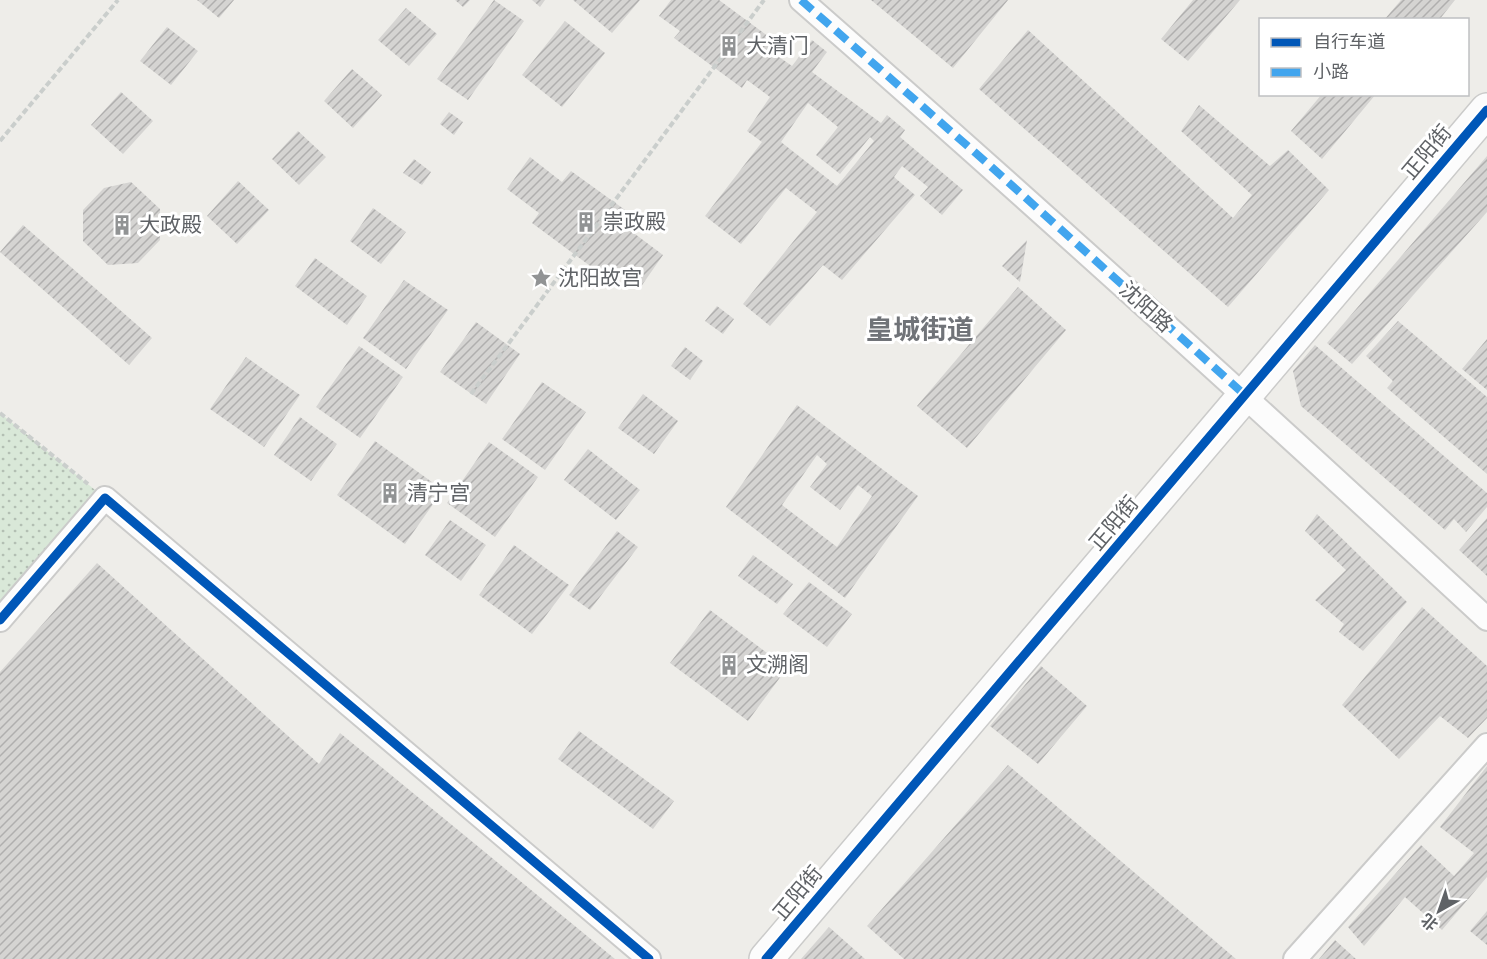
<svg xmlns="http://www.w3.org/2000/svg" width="1487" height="959" viewBox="0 0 1487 959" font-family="'DM Sans','Noto Sans SC',sans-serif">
  <defs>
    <pattern id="grass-dots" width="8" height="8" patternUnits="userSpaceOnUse" patternTransform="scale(1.5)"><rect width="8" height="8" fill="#d9e8d8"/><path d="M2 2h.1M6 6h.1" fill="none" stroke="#b3bfb3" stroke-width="1.8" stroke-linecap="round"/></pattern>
    <pattern id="building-hatch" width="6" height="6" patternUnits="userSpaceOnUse" patternTransform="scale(1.5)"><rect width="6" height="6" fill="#d5d4d2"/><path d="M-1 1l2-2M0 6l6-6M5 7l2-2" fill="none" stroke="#b0afae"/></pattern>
  </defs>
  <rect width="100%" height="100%" fill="#eeede9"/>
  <!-- grass -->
  <path fill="url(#grass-dots)" d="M0,413L105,498L0,620Z"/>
  <!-- building -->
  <path fill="url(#building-hatch)" fill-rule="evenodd" d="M197,0H234L219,18Z
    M455,0H470L463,7Z
    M494,0L524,21L468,100L437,79Z
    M532,0H545L540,7Z
    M573,0H640L612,33Z
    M671,0H719L776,42L769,50L792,66L812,40L827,52L812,72L881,123L887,115L905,130L900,137L963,190L942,215L920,196L928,187L902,166L894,177L915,195L842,280L823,265L770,326L743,304L817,212L786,188L741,244L705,216L762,142L747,131L770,97L747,80L742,88L674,38L680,31L659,16ZM808,103L838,127L816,155L840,174L870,137L874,141L837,186L781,142Z
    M871,0H1008L953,68Z
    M1193,0H1240L1188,61L1161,39Z
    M1401,0H1455L1439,20H1384Z
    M406,8L437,34L409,66L378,40Z
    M565,21L605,53L562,107L522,75Z
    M167,27L198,51L171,85L140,61Z
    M1028,30L1233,218L1252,195L1181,131L1199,105L1270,166L1288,150L1329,190L1228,307L979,89Z
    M352,69L382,95L353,128L324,101Z
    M121,92L153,121L123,154L91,125Z
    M1322,94H1376L1322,159L1291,131Z
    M449,112L463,122L454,135L440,124Z
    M298,131L326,157L299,185L272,159Z
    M1487,156V212L1352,364L1327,343Z
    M530,157L562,182L571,171L639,220L631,231L663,255L640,288L607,265L601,274L532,223L539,213L507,189Z
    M414,159L431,172L422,185L403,173Z
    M238,181L269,210L237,244L207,216Z
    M131,182L160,209V240L138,263L108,265L83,241V210L104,188Z
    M373,208L406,232L381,264L350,241Z
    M23,225L152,338L129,365L0,252Z
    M1027,240L1020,282L1002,266Z
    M315,258L367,296L347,325L295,286Z
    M404,280L448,310L406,369L363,338Z
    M1018,287L1066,330L967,448L917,406Z
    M717,306L734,319L723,334L705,321Z
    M1398,321L1487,397V474L1387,388L1393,381L1366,356Z
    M476,322L520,354L486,404L440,372Z
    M1487,339V390L1462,369Z
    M1315,345L1487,493V507L1466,532L1454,519L1445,530L1301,406L1293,371Z
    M359,346L403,377L360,438L316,407Z
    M685,347L703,361L690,380L671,366Z
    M246,357L300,395L264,447L210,409Z
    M542,382L586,412L545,470L502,439Z
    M643,394L678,421L654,454L618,428Z
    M797,405L918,496L845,598L726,507ZM817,455L827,464L810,487L840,510L858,485L872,496L837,547L782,505Z
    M300,417L337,444L311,481L274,455Z
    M375,441L443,490L405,544L337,495Z
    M489,442L538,477L495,537L447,503Z
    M588,449L640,490L616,520L564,480Z
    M1317,514L1407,602L1363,651L1339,632L1344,624L1315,600L1346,570L1305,531Z
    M1487,518V576L1459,550Z
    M450,520L486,545L461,581L425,555Z
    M617,531L638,547L590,610L569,595Z
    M514,545L569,585L532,634L479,595Z
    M753,555L793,584L777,604L738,576Z
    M97,563L319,764L340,733L615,959H0V672Z
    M809,582L852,614L827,647L783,614Z
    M1422,607L1487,666V718L1468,738L1440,716L1399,759L1342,705Z
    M710,610L787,668L748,721L670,663Z
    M1041,666L1087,706L1038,764L990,726Z
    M579,731L674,801L653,829L558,759Z
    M1008,765L1236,959H904L867,926Z
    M1487,766V877L1442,930L1405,897L1364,946L1348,927L1421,845L1454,876L1474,853L1440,827Z
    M1487,911V945L1470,931Z
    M829,927L865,959H801Z
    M1335,940L1356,959H1319Z"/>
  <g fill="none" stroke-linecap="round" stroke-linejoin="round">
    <!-- street casing -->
    <g stroke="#cbcbca" stroke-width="26">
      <path id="street" d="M801,0C1033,203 1261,410 1487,619
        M0,620L105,498L649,959
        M1295,959L1487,745"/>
    </g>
    <!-- secondary casing -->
    <g stroke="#cbcbca" stroke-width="36">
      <path id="secondary" d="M766,959L1487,110"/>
    </g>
    <!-- path -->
    <path stroke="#cacecc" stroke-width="4" stroke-dasharray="6 3" stroke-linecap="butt" d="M0,141L118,0
      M471,394L764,0
      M0,413L88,484"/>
    <!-- street -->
    <use href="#street" stroke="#fcfcfc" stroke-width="22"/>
    <!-- secondary -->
    <use href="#secondary" stroke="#fcfcfc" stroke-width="33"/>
    <!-- quiet -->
    <path stroke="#41a5ee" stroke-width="8" stroke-dasharray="15 8" stroke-linecap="butt" d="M801,0L987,163L1246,396"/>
    <!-- cycleway casing -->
    <g stroke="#fff" stroke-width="13">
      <path id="cycleway" d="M0,620L105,498L649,959
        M766,959L1487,110"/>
    </g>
    <!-- cycleway -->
    <use href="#cycleway" stroke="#0057b8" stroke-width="9"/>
  </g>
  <!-- icons -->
  <defs>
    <g id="building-bare" transform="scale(1.62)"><path d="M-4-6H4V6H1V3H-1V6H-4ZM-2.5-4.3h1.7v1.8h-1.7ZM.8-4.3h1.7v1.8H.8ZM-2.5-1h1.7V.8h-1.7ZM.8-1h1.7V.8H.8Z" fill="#919394" stroke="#fff" stroke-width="2.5" paint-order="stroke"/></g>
    <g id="sight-bare" transform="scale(1.62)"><path d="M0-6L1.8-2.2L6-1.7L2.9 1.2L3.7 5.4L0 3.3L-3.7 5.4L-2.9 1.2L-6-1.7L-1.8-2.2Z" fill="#919394" stroke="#fff" stroke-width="2.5" paint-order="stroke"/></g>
  </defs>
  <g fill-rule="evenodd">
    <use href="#building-bare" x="729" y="46"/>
    <use href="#building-bare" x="586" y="222"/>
    <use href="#building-bare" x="122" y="225"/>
    <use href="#sight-bare" x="541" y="278"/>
    <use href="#building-bare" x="390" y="493"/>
    <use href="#building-bare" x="729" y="665"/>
  </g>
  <g text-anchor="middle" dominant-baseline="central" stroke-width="6" stroke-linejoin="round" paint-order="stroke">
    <!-- poi labels -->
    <g font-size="21" fill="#5f6266" stroke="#fff" text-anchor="start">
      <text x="746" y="46">大清门</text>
      <text x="603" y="222">崇政殿</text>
      <text x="139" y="225">大政殿</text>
      <text x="558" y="278">沈阳故宫</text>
      <text x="407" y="493">清宁宫</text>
      <text x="746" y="665">文溯阁</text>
    </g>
    <!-- street labels -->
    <g font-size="21" fill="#5f6266" stroke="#fff">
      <text transform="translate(1427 152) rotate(-50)">正阳街</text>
      <text transform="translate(1146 307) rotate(42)">沈阳路</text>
      <text transform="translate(1114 523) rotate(-50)">正阳街</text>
      <text transform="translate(798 893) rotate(-50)">正阳街</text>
    </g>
    <!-- district labels -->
    <g font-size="27" font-weight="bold" fill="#707378" stroke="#fff">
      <text x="920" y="329">皇城街道</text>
    </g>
  </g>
  <!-- legend -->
  <rect x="1259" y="18" width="210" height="78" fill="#ffffff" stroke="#bfc0c2" stroke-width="1.5"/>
  <rect x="1271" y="38" width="30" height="9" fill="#0057b8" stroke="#bfc0c2" stroke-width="1.5"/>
  <text x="1313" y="48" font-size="18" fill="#5f6266">自行车道</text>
  <rect x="1271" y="68" width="30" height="9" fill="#41a5ee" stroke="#bfc0c2" stroke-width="1.5"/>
  <text x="1313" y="78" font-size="18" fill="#5f6266">小路</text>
  <!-- north arrow -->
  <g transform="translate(1439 911) rotate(220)" stroke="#ffffff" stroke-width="4.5" paint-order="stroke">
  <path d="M0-4.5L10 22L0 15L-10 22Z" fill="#5f6266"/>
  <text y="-9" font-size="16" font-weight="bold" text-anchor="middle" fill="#5f6266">北</text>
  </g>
</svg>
